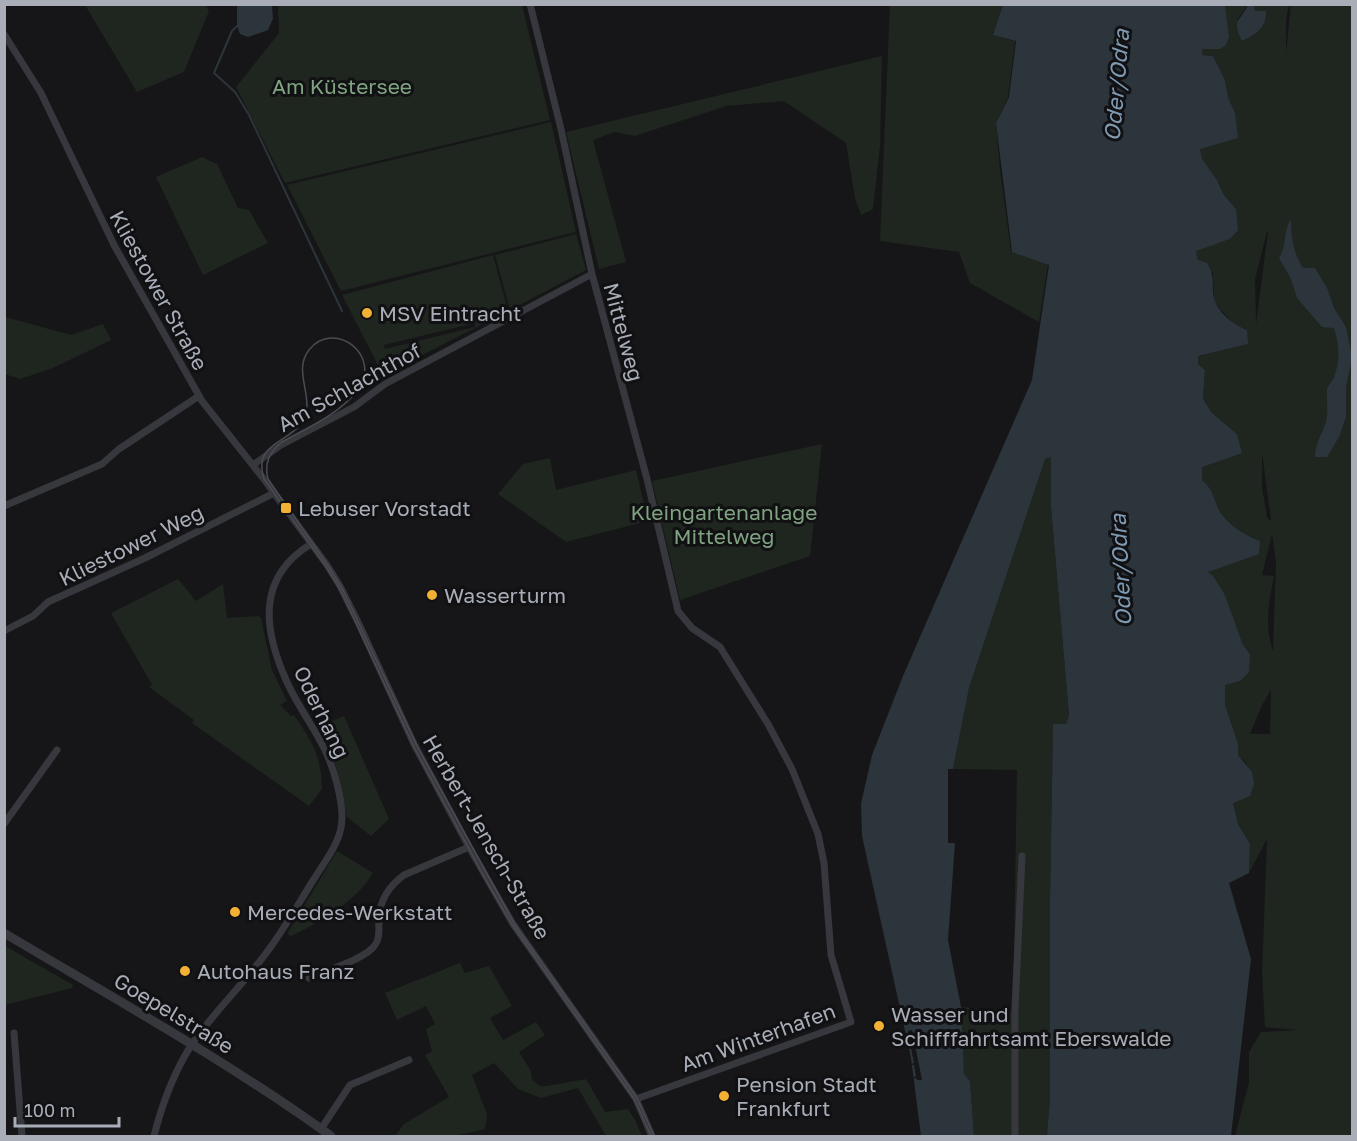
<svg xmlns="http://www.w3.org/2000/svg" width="1357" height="1141" viewBox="0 0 1357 1141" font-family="'Golos Text',sans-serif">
  <rect width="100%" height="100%" fill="#161618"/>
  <!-- green -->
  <path fill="#1e261f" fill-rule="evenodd" d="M85,5H206L209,11L184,72L137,92Z
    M279,5H522L550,120L285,183L236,87L279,33L278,8Z
    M890,5H1003L993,35L1015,41L1008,97L996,123L1000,170L1011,251L1048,264L1039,322L970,283L959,252L880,241Z
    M1225,5H1248L1237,20L1254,11V5H1289L1286,20V53L1291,5H1352V1136H1235L1249,1082V1052L1261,1032L1298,1030L1265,1027L1262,973L1267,839L1249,873L1250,844L1238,824L1233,803L1247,764L1238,755V744L1225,705V684L1240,681L1250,654L1243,645L1225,595L1207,572L1260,541C1247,536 1233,528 1224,517C1213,505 1217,493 1202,480V467L1237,434L1211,412L1203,397L1205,370L1198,364V356L1248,344L1237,327L1219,308L1214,300L1213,273L1198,260L1196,250L1230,239L1236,209L1224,195L1217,180L1201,159L1200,149L1235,113L1228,97L1225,80L1213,56L1202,55L1201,49H1220L1225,14ZM1267,232H1268L1256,324L1255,279ZM1262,453L1271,520L1270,521L1267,517L1262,487ZM1272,534L1276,562L1273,651C1264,625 1269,602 1274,576L1262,575ZM1271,690L1270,734H1250L1262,705Z
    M882,56L880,146L873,209L861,215L855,198L846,143L784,101L726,106L635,136L614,132L593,140L626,262L599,269L566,132Z
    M551,122L576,232L341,291L287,185Z
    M202,157L217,164L238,208L249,210L268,243L203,275L156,177Z
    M576,234L586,270L510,310L495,255Z
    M493,255L508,311L383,375L342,295ZM475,323V327L385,349L384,345Z
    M5,317L71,335L103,324L111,340L53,368L20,379L5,374Z
    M822,444L810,556L680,600L652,481Z
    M1051,457V507L1069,715L1066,724L1053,725L1050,901V1096L1047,1136H974L970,1081L964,1074L962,1058L961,1007L1013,1011L1017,770L953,769L969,688L1045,459Z
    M550,458L556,490L636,470L648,521L566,542L498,494L523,464Z
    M178,579L196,601L223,584L227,618L259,616L261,618L272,670L287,701L280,705L291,716L294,715C313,743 321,755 322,789L309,806L192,723L194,720L149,687L152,685L111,613Z
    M344,716L389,819L371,836L347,817L336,767L330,749L318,727Z
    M337,851L373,873C354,903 322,921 291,936L287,934Z
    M5,946L73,985L72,988L5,1005Z
    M460,963L465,973L489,966L512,1006L490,1018L503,1040L536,1022L545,1035L519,1052L531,1071L532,1080L540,1086H547L586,1079L605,1112L628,1109L635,1120L642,1136H606L578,1088L541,1098L518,1089L494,1063L472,1075L487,1114L485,1129L454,1136H395L404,1124L449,1097L425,1055L432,1051L426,1029L435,1024L426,1006L397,1020L385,993Z"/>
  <!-- water -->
  <path fill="#2c353c" d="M237,5H272L273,19L268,30L248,37L240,34L237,26Z
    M1003,5H1225L1229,37L1226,45L1220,49H1202V55L1213,56L1225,80L1228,97L1235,113L1238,138L1200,149L1202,159L1217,180L1224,195L1236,209L1238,230L1230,239L1196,251L1198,260L1207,263C1217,279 1210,286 1215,301C1219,313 1235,326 1247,330L1248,344L1198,356V364L1205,370L1203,398L1211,412L1237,434L1242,453L1202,467V480C1217,492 1213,505 1224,517C1233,528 1247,536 1260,541L1259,554L1208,572L1213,576L1225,595L1243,645L1250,654L1249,672L1240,681L1225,685V705L1238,744V755L1252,772L1254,784L1250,796L1233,803L1238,824L1250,844L1249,873L1229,883L1251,959L1231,1136H1047L1050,1096V901L1053,724H1066L1069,715L1051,507V457L1045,459L969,688L953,769H948V843H955L948,940L961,1007L964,1074L970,1081L974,1136H921L911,1058L862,836L861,804L872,755L903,676L1032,380L1049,265L1012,252L996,123L1009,97L1016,41L993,35Z
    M1248,5H1254L1255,11H1266C1266,29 1257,33 1242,41C1231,20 1240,22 1248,5Z
    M1291,219C1291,237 1293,252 1303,268H1315L1327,288L1334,308L1346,327L1352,357L1346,387V417L1339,437L1327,457H1315C1315,444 1322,434 1326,422C1329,411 1326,400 1327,389C1328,385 1332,382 1334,377C1341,360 1339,345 1334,328L1322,327L1297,298L1291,279L1279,258C1288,243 1282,234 1291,219Z"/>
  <!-- pier -->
  <path fill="#161618" d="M912,1030L922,1080H917L916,1078L911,1079L916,1076L914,1065H909L914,1063L910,1043L905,1042L909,1041L908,1031Z"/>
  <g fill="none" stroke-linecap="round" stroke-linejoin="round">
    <!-- stream -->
    <path stroke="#2c353c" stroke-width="2" d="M237,26L232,31L214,73L235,92L249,115L342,311"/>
    <!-- minor -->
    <path stroke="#37383d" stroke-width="7" d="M530,4L561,129L592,274L647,479L678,611L692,628L720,647L768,724L792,769L818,834L824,863L831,955L851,1022L636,1099
      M4,34L41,93L114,245L202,401L263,478L327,565L340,586L358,622L414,744L469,847L513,924L636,1099L652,1136
      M253,465L281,445L354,407L385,384L592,274
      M4,506L102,464L119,449L199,396
      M4,631L33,616L48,602L145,558L274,493
      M4,824L57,750
      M309,978C325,971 366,959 375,945C381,937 378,927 379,918C380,899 389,886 404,875L469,847
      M14,1033L22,1136
      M321,1129L350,1085L409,1060
      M154,1136C162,1104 174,1072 192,1044C216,1009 248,980 272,945C287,924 300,901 314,879C325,861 342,841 342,818C342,797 334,770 326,752C314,727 297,705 286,680C263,628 257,577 311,544
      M1015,1136V1008L1022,856"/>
    <!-- tertiary -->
    <path stroke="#37383d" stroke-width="9" d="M4,933C115,999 227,1061 331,1136"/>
    <!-- tram -->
    <path stroke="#4a4c52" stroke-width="1.5" d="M651,1136L635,1100L513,926L487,882L415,749L341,591L327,568L264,479C253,444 285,444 301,424C318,401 291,372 309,350C334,318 384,356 357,391C338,415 307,428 282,442C269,453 264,463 268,479L329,567L343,590L418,748L515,925L637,1098L654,1136"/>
  </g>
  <!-- markers -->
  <g fill="#f2b134" stroke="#111113" stroke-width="2">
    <circle cx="367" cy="313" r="6"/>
    <rect x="280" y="502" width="12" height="12" rx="3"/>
    <circle cx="432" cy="595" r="6"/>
    <circle cx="235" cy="912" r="6"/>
    <circle cx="185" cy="971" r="6"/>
    <circle cx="879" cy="1026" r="6"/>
    <circle cx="724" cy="1096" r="6"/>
  </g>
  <g text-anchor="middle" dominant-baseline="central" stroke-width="6" stroke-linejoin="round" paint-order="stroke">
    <!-- park labels -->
    <g font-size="21" fill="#7fa381" stroke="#111113">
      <text x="342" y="86">Am Küstersee</text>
      <text x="724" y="512">Kleingartenanlage<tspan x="724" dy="24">Mittelweg</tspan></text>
    </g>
    <!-- street labels -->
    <g font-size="21" fill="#a8adb8" stroke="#111113">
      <text transform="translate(159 290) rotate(61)">Kliestower Straße</text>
      <text transform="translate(624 332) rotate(75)">Mittelweg</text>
      <text transform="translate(349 387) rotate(-29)">Am Schlachthof</text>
      <text transform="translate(131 545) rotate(-26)">Kliestower Weg</text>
      <text transform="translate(322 712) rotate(64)">Oderhang</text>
      <text transform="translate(487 837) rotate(60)">Herbert-Jensch-Straße</text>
      <text transform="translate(174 1013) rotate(31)">Goepelstraße</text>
      <text transform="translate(758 1037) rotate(-20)">Am Winterhafen</text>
    </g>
    <!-- poi labels -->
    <g font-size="21" fill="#a8adb8" stroke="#111113" text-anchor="start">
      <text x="379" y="313">MSV Eintracht</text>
      <text x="298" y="508">Lebuser Vorstadt</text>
      <text x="444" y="595">Wasserturm</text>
      <text x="247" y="912">Mercedes-Werkstatt</text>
      <text x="197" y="971">Autohaus Franz</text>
      <text x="891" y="1014">Wasser und<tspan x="891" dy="24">Schifffahrtsamt Eberswalde</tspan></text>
      <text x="736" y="1084">Pension Stadt<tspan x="736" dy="24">Frankfurt</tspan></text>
    </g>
    <!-- water labels -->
    <g font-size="22" font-style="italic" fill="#7f9bb3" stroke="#111113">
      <text transform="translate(1116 85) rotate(-85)">Oder/Odra</text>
      <text transform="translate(1120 570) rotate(-93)">Oder/Odra</text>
    </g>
  </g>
  <!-- border -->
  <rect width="1357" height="1141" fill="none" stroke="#a8adb8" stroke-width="12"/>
  <!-- scale -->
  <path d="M15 1117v9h104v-9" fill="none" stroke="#a8adb8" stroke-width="3"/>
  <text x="24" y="1117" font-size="18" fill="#a8adb8" stroke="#111113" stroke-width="4.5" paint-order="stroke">100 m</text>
</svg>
